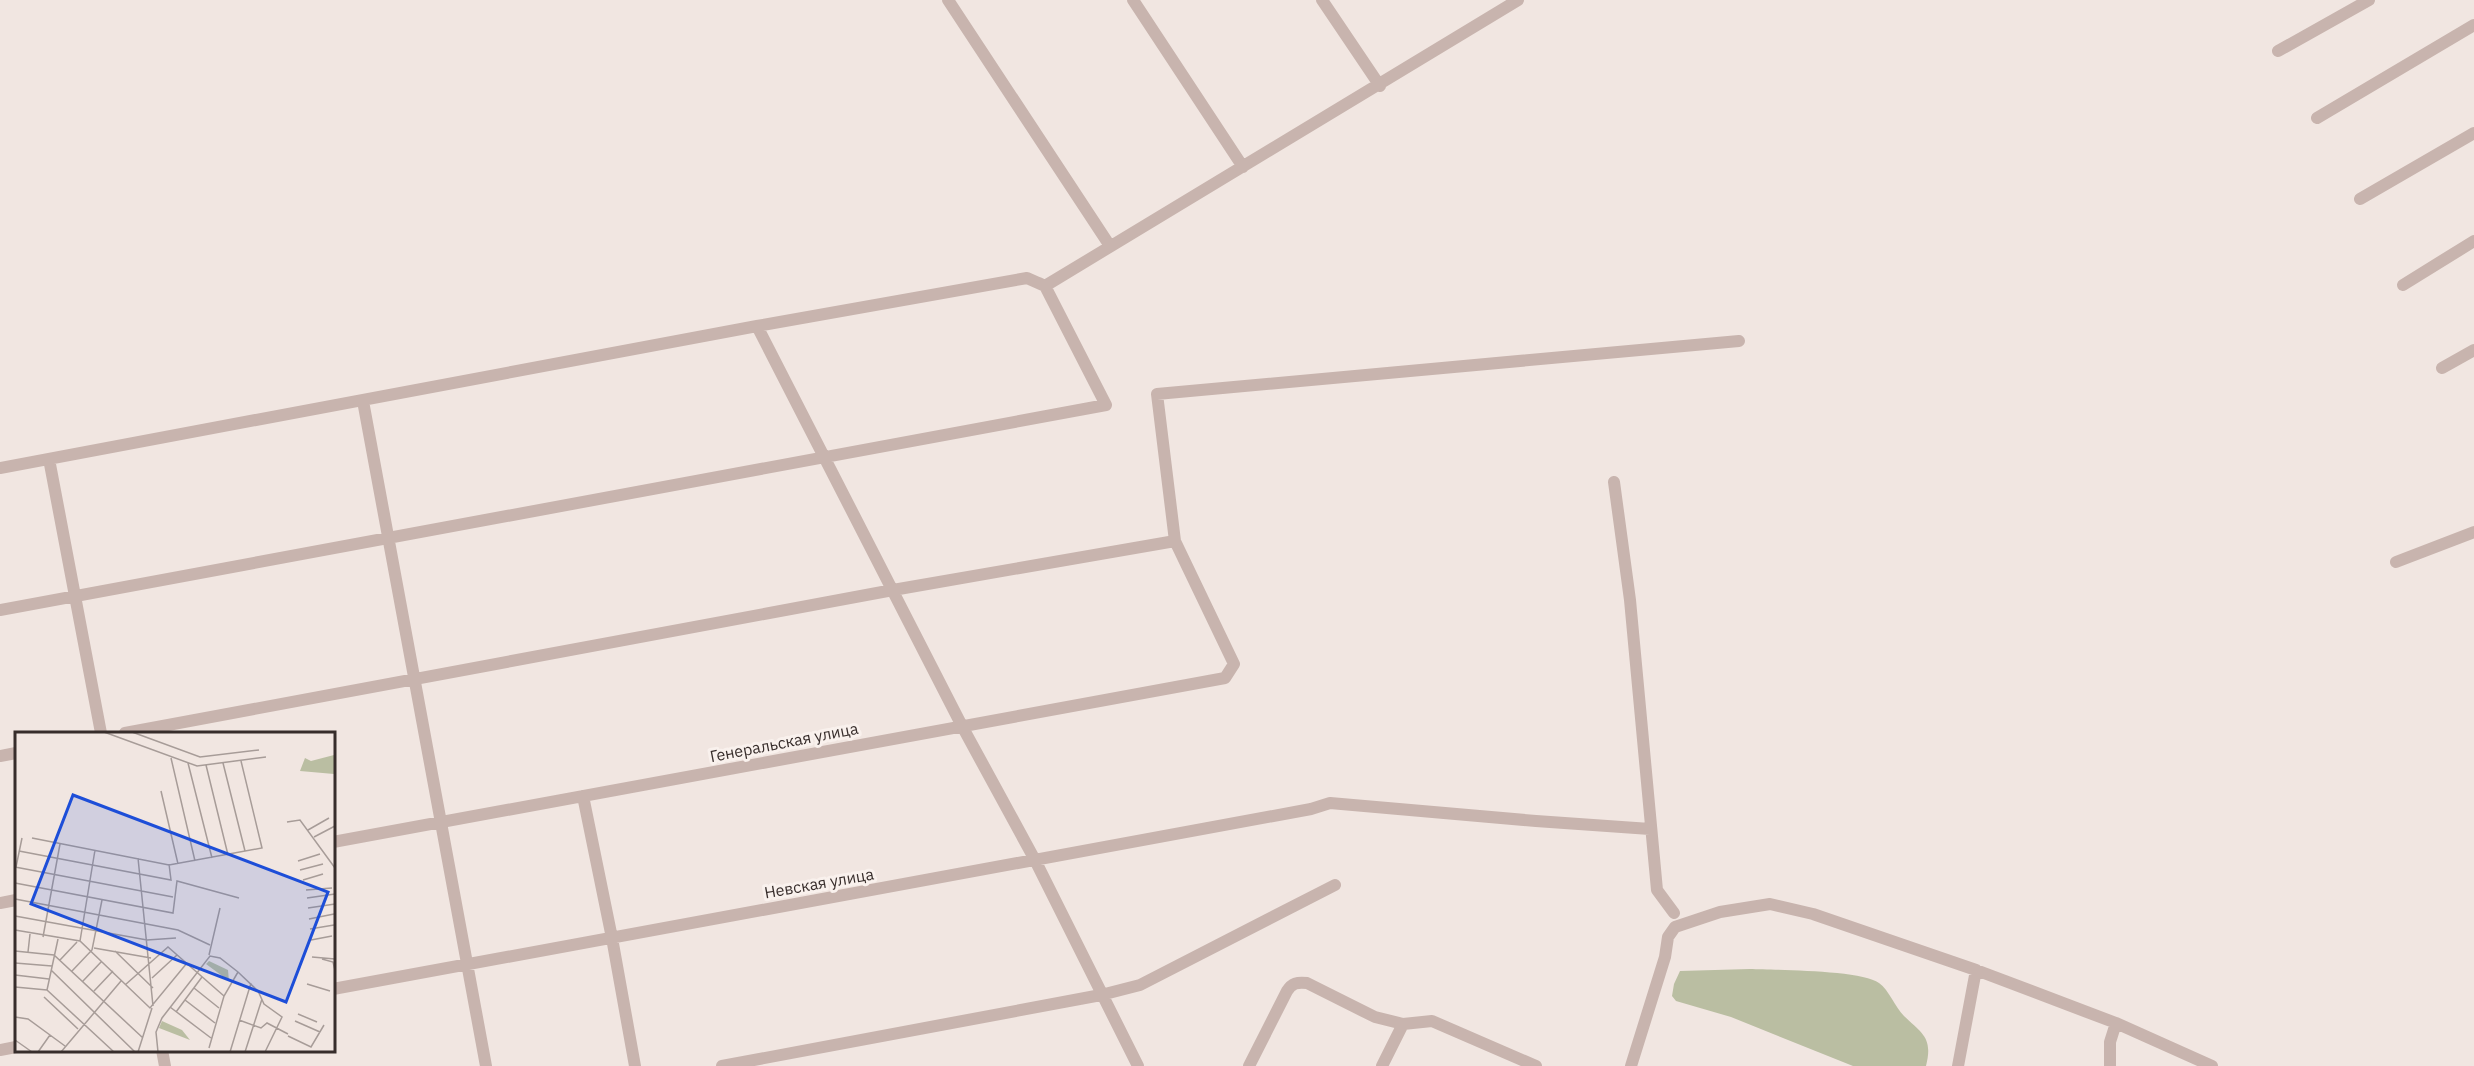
<svg xmlns="http://www.w3.org/2000/svg" width="2474" height="1066" viewBox="0 0 2474 1066" font-family="'IBM Plex Sans',sans-serif">
  <rect width="100%" height="100%" fill="#f1e6e1"/>
  <!-- green -->
  <path fill="#babea2" d="M1750,969C1775,970 1862,970 1879,983C1889,990 1895,1007 1904,1016C1923,1034 1933,1038 1926,1066H1853L1731,1017L1676,1001L1672,996L1674,984L1680,971Z"/>
  <g fill="none" stroke-linecap="round" stroke-linejoin="round">
    <!-- minor -->
    <path stroke="#c8b4ae" stroke-width="12" d="M948,0L1110,246
      M1133,0L1243,167
      M1322,0L1380,86
      M2278,51L2369,0
      M2317,118L2474,25
      M2360,199L2474,133
      M2403,285L2474,241
      M757,326L962,726L1035,860L1138,1066
      M2442,368L2474,350
      M363,401L486,1066
      M49,459L101,733
      M0,468L757,326L1027,278L1045,286L1518,0
      M1614,482L1630,600L1657,890L1674,913
      M2396,562L2474,532
      M0,610L1106,405L1045,286L1039,283
      M125,733L893,590L1175,541
      M0,756L16,753
      M583,796L612,938L635,1066
      M333,842L1225,678L1234,664L1175,541L1157,394L1739,341
      M0,903L16,900
      M333,989L1311,809L1330,803L1536,821L1650,829
      M0,1050L16,1047
      M162,1050L165,1066
      M722,1066L1101,995L1140,985L1335,885
      M1249,1066L1287,991C1292,983 1297,982 1307,983L1375,1017L1403,1024L1432,1021L1536,1066
      M1382,1066L1403,1024
      M1631,1066L1665,957L1668,937L1675,927L1720,912L1770,904L1813,914L1976,970L2116,1023L2212,1066
      M1958,1066L1976,970
      M2110,1066V1042L2116,1023"/>
  </g>
  <g text-anchor="middle" dominant-baseline="central" stroke-width="6" stroke-linejoin="round" paint-order="stroke">
    <!-- street labels -->
    <g font-size="16" fill="#372d2b" stroke="#f9f1ed">
      <text transform="translate(784 742) rotate(-11)">Генеральская улица</text>
      <text transform="translate(819 883) rotate(-10)">Невская улица</text>
    </g>
  </g>
  <!-- overview -->
  <g transform="translate(15 732)">
    <rect width="320" height="320" fill="#f1e6e1"/>
    <path d="M319,23V42L285,39L290,26L296,29ZM194,229L213,238L214,249L191,232ZM147,289L167,298L175,308L144,296Z" fill="#babea2"/>
    <path fill="none" stroke="#a79c98" stroke-width="1.5" d="M89,0L182,34L251,25M117,0L185,25L244,18M156,26L180,129M173,31L197,126M208,31L230,119M191,33L213,123M146,59L163,132M272,90L285,88L320,136M293,98L314,86M299,105L320,94M17,106L154,133L247,116L226,29M4,119L156,148L154,132M123,126L138,274M283,129L305,122M0,135L158,165M1,135L7,106M285,138L308,132M288,148L308,142M0,151L158,181L162,149L224,166M291,158L317,156M292,166L320,162M0,167L163,198L195,213M293,176L320,172M0,184L132,208L161,206M294,187L319,182M295,197L319,193M0,198L65,209L135,276L172,231M28,205L45,112M43,207L32,258L99,320M296,208L317,204M65,209L80,118M79,216L136,226M0,219L39,223L128,306M100,219L138,256M13,220L15,202M194,223L205,176M297,225L320,227M307,227L318,230L320,238M45,228L62,210M0,231L37,234M36,238L120,320M57,239L77,218L87,168M0,243L34,247M137,246L162,223M68,249L87,229M292,252L315,259M110,253L153,215L209,264M0,255L32,258M179,256L204,276M79,259L98,239M29,265L63,297M170,268L200,291M155,275L196,306M161,280L187,245M283,282L302,290M0,285L13,287L50,314M224,288L246,296L252,291L273,302M280,289L305,300M273,304L296,315L309,293M0,308L17,320M194,316L209,264L223,240M23,320L35,303M46,320L106,249M123,320L137,276M143,320L141,300L147,286L195,224L205,226L223,240L243,259L249,272L267,285L250,320M215,320L236,251M230,320L247,267"/>
    <path fill="#1d4ed8" fill-opacity="0.15" stroke="#1d4ed8" stroke-width="3" d="M58,63L313,160L271,270L16,172Z"/>
    <rect width="320" height="320" fill="none" stroke="#372d2b" stroke-width="3"/>
  </g>
</svg>
